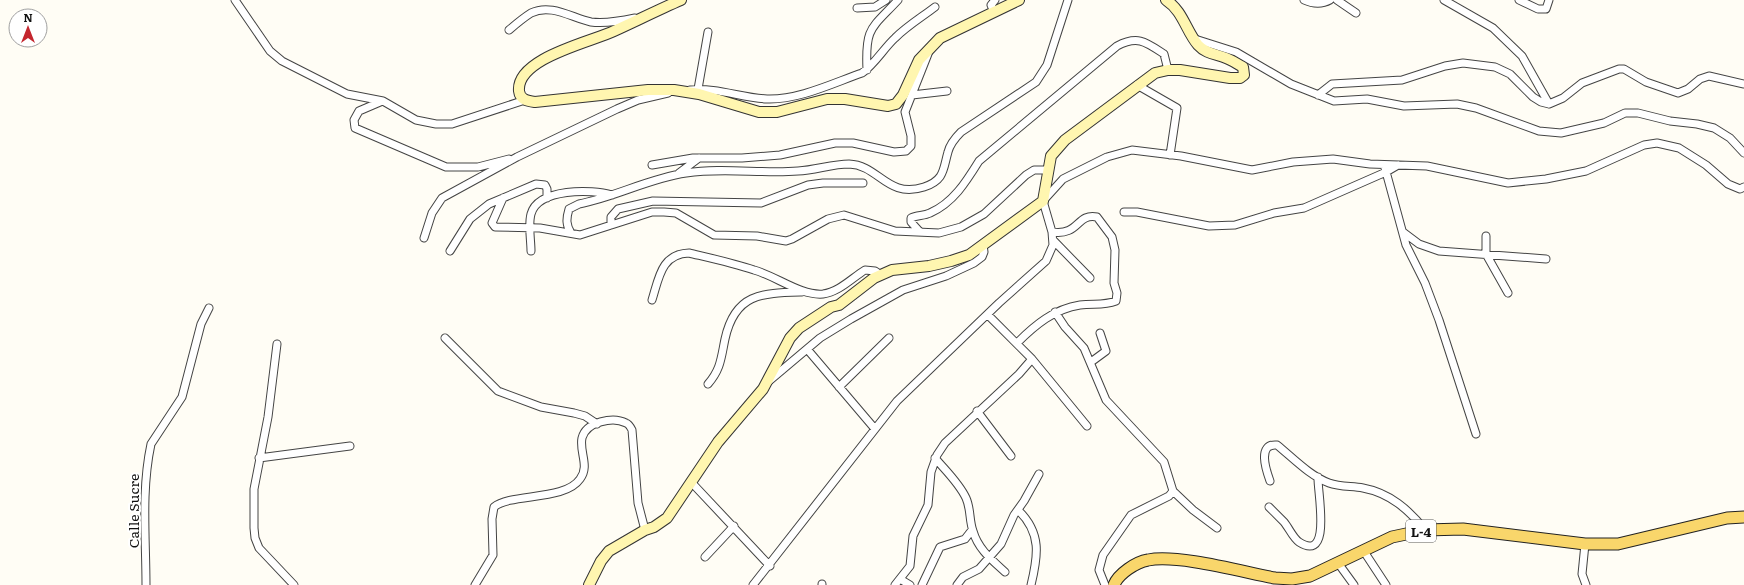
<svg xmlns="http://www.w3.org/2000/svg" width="1744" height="585" viewBox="0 0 1744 585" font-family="Literata,serif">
  <rect width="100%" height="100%" fill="#fffdf5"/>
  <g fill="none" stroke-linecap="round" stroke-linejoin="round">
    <!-- street casing -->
    <g stroke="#444" stroke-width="9">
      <path id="street" d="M235,0L270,51L282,61L347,94L383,101L416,120L436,124H452L525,100
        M1304,0C1313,4 1321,5 1330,0
        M1337,0L1356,13
        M1444,0L1493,28L1522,56L1549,104
        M1519,0L1538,9H1546L1549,0
        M857,8L875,7L886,0
        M994,12L991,5L995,0
        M509,30C516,24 523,18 531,13C551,3 572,18 591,22C606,24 621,21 635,18
        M1195,39L1236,52L1291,84L1334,101L1367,99L1404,106L1457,104L1476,108L1539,131L1561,133L1604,123L1625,113H1638L1670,121L1697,124L1714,128L1730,138L1744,153
        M867,70C865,27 871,29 898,0
        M1137,85L1177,108L1170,155
        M698,89L708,32
        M690,90C716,87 742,98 767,99C799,100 833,83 862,73C874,65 884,48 895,38C907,26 922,17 935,7
        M912,95L947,91
        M1318,95L1332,84L1402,80L1445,66L1463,63L1495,67L1510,74L1533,97L1541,102L1549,104L1563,98L1582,83L1619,69H1624L1646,82L1678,93L1688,89L1700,79L1709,76L1744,84
        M380,102L359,111L354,120L355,128L446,167H478L509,159
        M652,165L693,158H742L780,155L835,143H853L894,152L906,151L911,146V136L905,112L928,54
        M1385,168L1406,245L1425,283L1439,320L1476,434
        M679,173L699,158
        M503,198L492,223L495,227L540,228L580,235L652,212H664L676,213L714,235L757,236L786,241L792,239L828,219L844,215L895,231L939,233L961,227L984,214L1026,175L1034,170H1048
        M1124,212H1137L1209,226L1235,225L1274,213L1304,208L1386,172L1398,165
        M611,225V217L618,209L653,201L761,203L808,185L823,183H863
        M920,232L911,222V218C917,215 924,216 930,213C953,203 966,182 979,161L1117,46C1138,35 1146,42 1164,54L1168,70
        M1403,232L1419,244L1439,251L1546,259
        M571,233C566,225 566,219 569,209L579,204C615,197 650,178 686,173C723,167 761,174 798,171C816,170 832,164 849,164C879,165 887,199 924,187C945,180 943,169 948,152C950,144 955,138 961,132L1036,82L1047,65L1068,0
        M1486,236V254L1508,293
        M424,238L432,213L442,198L517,157L617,109L638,100L668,93
        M1053,240L1090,278
        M450,251L470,219L489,204L536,184L545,185L547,189V198
        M531,251C531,240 528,225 531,214C538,188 592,189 612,195
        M652,300C659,278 661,254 689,253C710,258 733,263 754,270C776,276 801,296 823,294C839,292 852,278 865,270L875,271L881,275
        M1055,312L1065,327L1084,348L1106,400L1164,462L1173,491L1193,510L1217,528
        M988,315L1032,359L1087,426
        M445,338L498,391L541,407L574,413L585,416L597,424
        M1017,343C1035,325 1054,309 1080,305C1093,303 1103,306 1116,301L1117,293L1114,283L1115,250L1112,237L1097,217C1076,213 1080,236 1052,232
        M277,344L268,417L254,489V528L255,538L259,548L294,585
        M807,349L875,429
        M1091,362L1106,351L1100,333
        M769,381L820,338L851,319L903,290L946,276L974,263L982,257L984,252L983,245
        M708,384C721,369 721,358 725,339C735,293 762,293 802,292
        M839,387L889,338
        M977,411L1011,456
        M259,458L350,446
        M935,458C946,471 959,483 966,498C971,509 969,520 973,531C978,549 992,560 1005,572
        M1270,481C1266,470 1257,443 1277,445C1293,458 1310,476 1329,483C1340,487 1352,486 1363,488C1390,493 1409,510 1425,530
        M692,483L770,566
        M1269,507C1274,512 1279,517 1284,522C1289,528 1293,538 1299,542C1333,564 1317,490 1318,477
        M1018,510C1042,533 1038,556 1031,585
        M1585,544L1582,574L1586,585
        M1363,550L1386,585
        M705,557L734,526
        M1338,563L1354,585
        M900,579L910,585
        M822,584V585
        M146,585C146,538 141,491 151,444L182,397L201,324L209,308
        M475,585L493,555L492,519L494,507C511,493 565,501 580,479C590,466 579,452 582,438C586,422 613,416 626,423C629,424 631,428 632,430L638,503L645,530
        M753,585L897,401L999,303L1046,261L1053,245L1052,232L1043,201L1063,179L1107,157L1132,150L1181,156L1252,170L1293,162L1333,159L1370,164L1427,166L1508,183L1546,179L1586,171L1644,145L1657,143L1679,148L1706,165L1728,184L1740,189L1744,187
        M895,585L910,566L913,536L928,505L931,472L937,455L945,443L1019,374L1032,359
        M922,585L940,547L965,539L972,530
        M957,585L963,577L979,569L1001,544L1014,515L1024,501L1039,474
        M1105,585L1099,570L1103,555L1131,515L1169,496L1173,491"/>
    </g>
    <!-- secondary casing -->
    <g stroke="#333" stroke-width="12">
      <path id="secondary" d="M681,0C658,10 636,21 614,31C591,42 516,58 519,91C520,100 528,101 535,102L648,90H674L699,94L759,112H777L827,99H845L888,106L896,104L903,95L919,60L940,38L1019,0
        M589,585L601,561L609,551L645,530L654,527L667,518L718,442L763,389L790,338L799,328L831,307L839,305L874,278L892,270L929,266L951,261L969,255L1043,201L1051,156L1065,140L1155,73L1168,70H1180L1230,78H1240L1244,75L1243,67C1237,64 1232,60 1226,58C1217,54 1206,54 1198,45C1186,31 1183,11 1166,0"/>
    </g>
    <!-- primary casing -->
    <g stroke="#222" stroke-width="13">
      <path id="primary" d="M1114,585C1118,574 1136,562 1148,560C1178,554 1243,572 1275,578L1292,579L1310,576L1392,537L1425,530L1463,529L1585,544H1618L1727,518L1744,517"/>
    </g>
    <!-- street -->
    <use href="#street" stroke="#fff" stroke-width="7"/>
    <!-- secondary -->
    <use href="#secondary" stroke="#fff6b0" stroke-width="10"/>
    <!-- primary -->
    <use href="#primary" stroke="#f9d66b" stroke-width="11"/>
  </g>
  <g text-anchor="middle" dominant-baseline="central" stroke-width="4" stroke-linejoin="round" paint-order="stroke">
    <!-- shield labels -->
    <rect fill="#fff" stroke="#585858" stroke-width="1" x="1406" y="520" width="30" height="22" rx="3"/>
    <g font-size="13" font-weight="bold" fill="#111">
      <text x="1421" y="531">L-4</text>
    </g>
    <!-- street labels -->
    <g font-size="14" fill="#111" stroke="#fff">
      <text transform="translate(133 511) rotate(-90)">Calle Sucre</text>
    </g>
  </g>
  <!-- north arrow -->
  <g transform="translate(28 28)"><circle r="19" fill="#ffffff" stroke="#a0a0a0"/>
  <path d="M0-3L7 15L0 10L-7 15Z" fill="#c4262e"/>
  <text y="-6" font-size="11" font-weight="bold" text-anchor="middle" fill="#111111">N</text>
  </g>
</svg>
